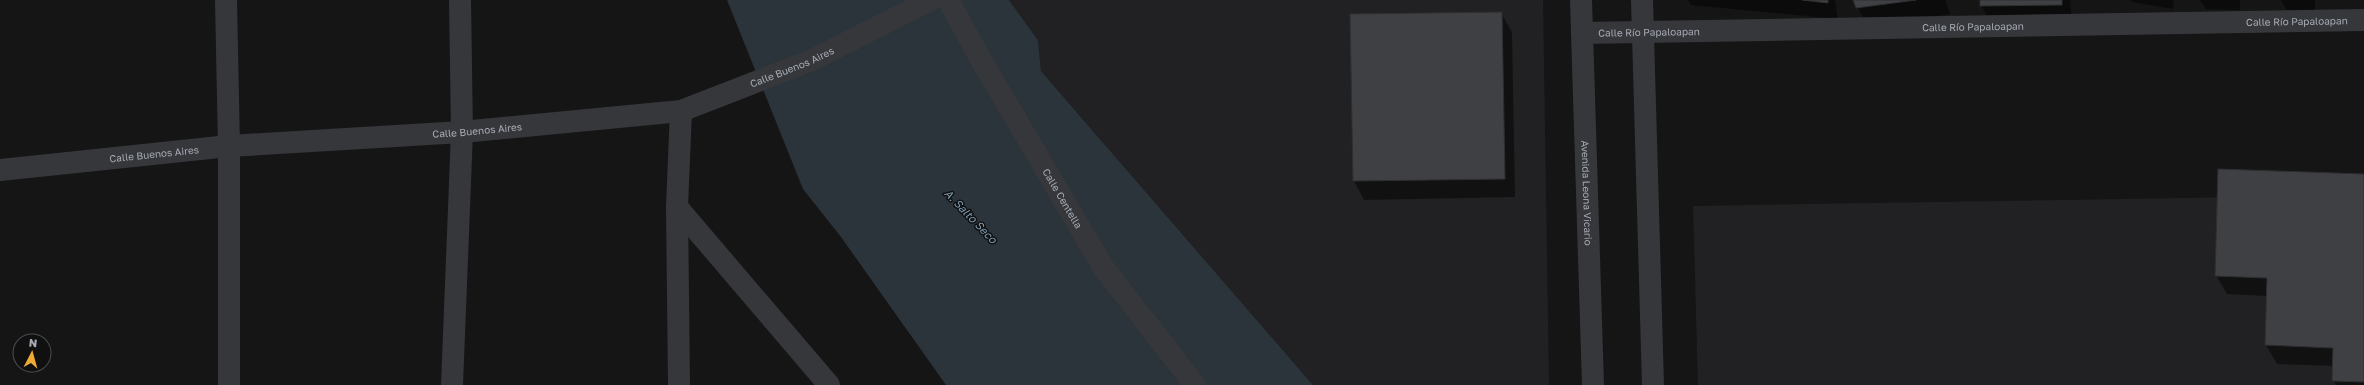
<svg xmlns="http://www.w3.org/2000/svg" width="2364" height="385" viewBox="0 0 2364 385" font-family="'Golos Text',sans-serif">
  <rect width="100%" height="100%" fill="#151516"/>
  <!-- built -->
  <path fill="#212123" d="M1009,0H1543L1549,385H1313L1041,71L1038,40Z
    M2364,195V385H1698L1693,206Z"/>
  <!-- water -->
  <path fill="#2b343a" d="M727,0H1009L1038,40L1041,71L1313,385H946L841,237L803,189Z"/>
  <!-- shadow -->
  <path fill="#0007" d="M1688,0H1835L1838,19L1691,5Z
    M1854,0H1945L1950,14L1867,25Z
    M1981,0H2070L2072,22L1991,23L1981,5Z
    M2131,0H2174L2173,9L2132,2Z
    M2200,0H2240V10L2206,9Z
    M2281,0H2315V13L2289,15Z
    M1501,13L1512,32L1515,197L1364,200L1354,181L1351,15Z
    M2364,175V385H2336L2333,380L2334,366L2277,364L2266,345L2267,296L2227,294L2216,275Z"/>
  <!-- building -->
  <path fill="#3f4043" stroke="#2f2f32" d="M1802,0H1828V3Z
    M1853,0H1916L1856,8Z
    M1980,0H2062V5L1980,6Z
    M1502,12L1505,179L1353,181L1350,14Z
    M2218,169L2364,174V382L2332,381L2333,348L2265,345L2267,278L2215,276Z"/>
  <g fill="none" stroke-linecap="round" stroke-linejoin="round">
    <!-- minor -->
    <g stroke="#36373b" stroke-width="22">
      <path d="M226,0L229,146V385"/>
      <path id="s1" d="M948,0L980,58L1103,267L1195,385"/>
      <path id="s2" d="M1581,0L1593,385"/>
      <path d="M1642,0L1653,385"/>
      <path id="s3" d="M1582,33L2364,20"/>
      <path id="s4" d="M0,170L229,146L462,132L681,111L812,60L931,0"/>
      <path d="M677,207L829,385"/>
      <path d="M452,385L462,132L460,0"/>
      <path d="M679,385L677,207L681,111"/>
    </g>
  </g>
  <g text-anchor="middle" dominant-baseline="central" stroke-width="3" stroke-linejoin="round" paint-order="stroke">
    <!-- street labels -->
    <g font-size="10" fill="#a7acb6" stroke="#101011">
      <text stroke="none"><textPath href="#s3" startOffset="715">Calle Río Papaloapan</textPath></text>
      <text stroke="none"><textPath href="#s3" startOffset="391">Calle Río Papaloapan</textPath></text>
      <text stroke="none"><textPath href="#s3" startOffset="67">Calle Río Papaloapan</textPath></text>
      <text stroke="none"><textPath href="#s4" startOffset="803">Calle Buenos Aires</textPath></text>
      <text stroke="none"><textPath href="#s4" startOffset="479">Calle Buenos Aires</textPath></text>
      <text stroke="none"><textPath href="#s4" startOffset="155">Calle Buenos Aires</textPath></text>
      <text stroke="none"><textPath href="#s2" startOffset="193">Avenida Leona Vicario</textPath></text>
      <text stroke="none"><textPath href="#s1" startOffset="229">Calle Centella</textPath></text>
    </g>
    <!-- water labels -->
    <g font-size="11" font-style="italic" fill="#7e9bb1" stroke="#101011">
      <text transform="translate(971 216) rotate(46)">A. Salto Seco</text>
    </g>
  </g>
  <!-- north arrow -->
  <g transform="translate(32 353) rotate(6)"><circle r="19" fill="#101011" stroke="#4c4e53"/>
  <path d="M0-3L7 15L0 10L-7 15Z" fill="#efa934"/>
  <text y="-6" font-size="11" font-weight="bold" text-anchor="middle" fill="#a7acb6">N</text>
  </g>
</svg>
